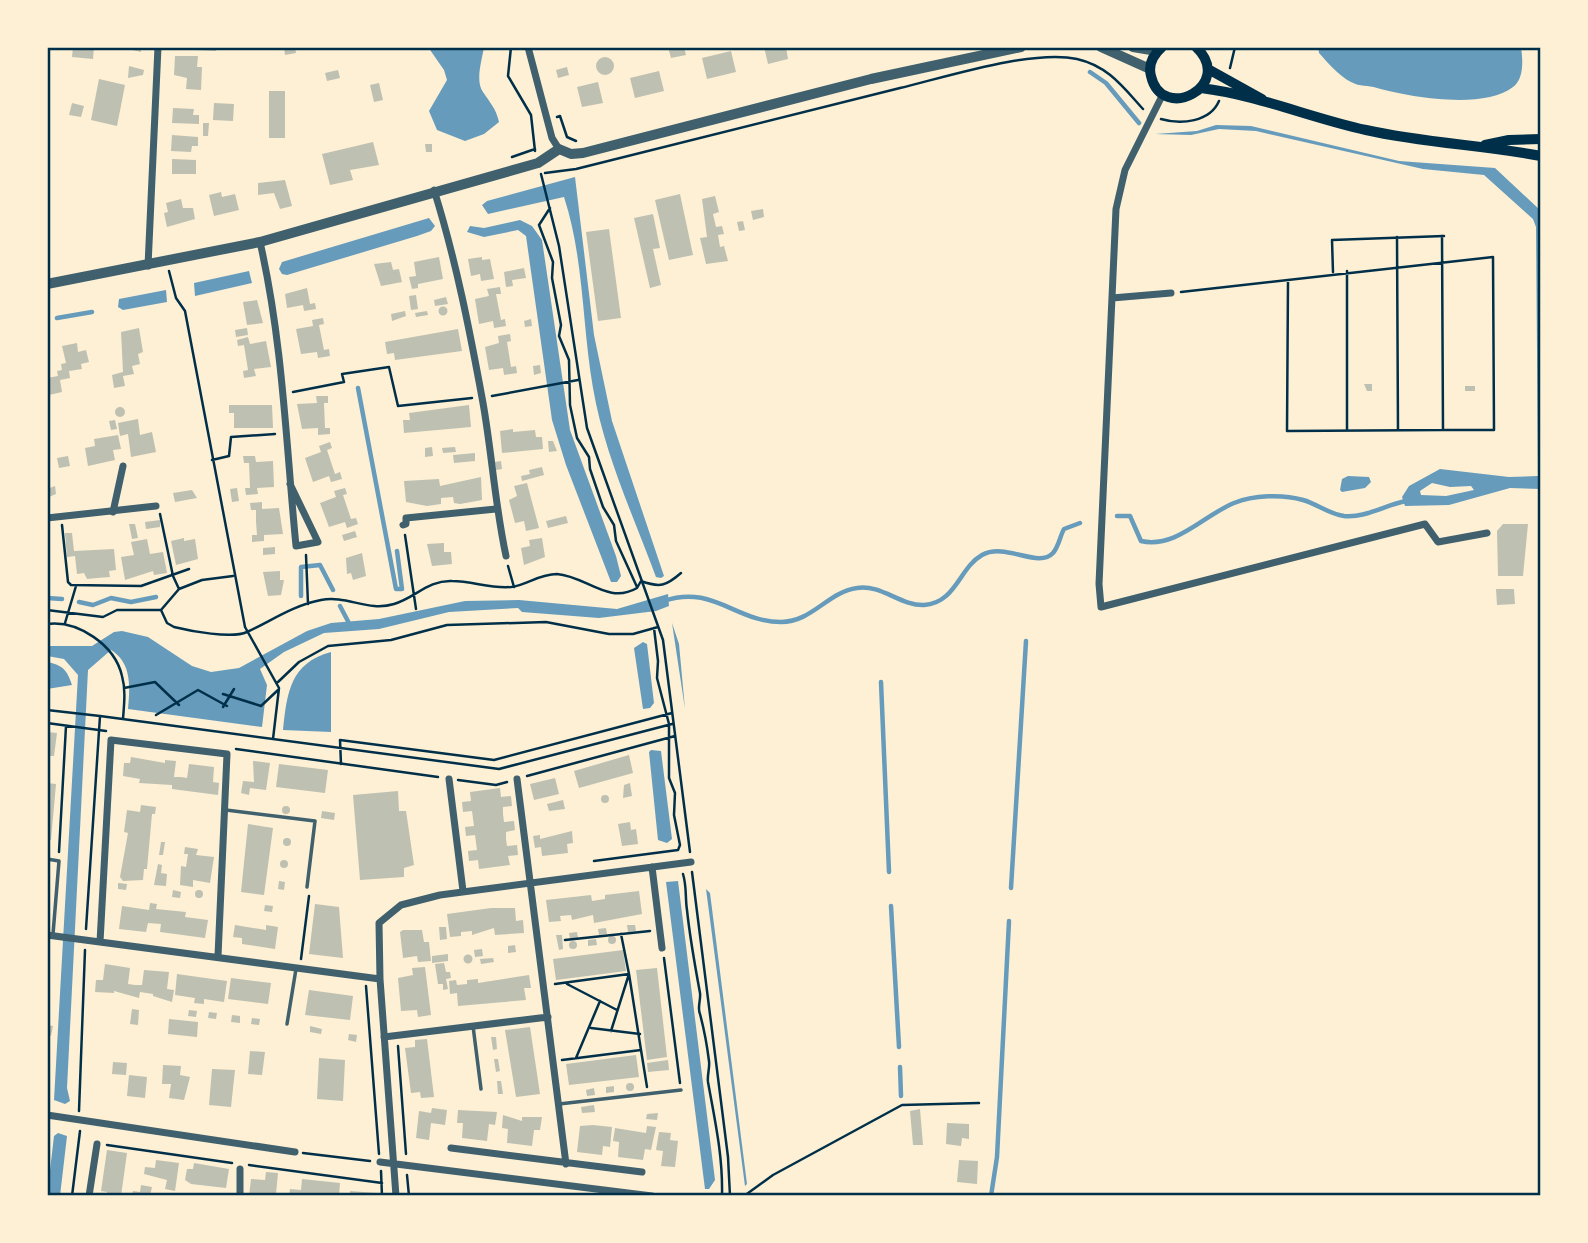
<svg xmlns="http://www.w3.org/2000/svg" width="1588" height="1243" viewBox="0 0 1588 1243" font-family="'IBM Plex Serif',serif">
  <rect width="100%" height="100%" fill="#fdf0d5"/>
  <!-- water -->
  <path fill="#669bbc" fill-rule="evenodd" d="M428,47H484C482,60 475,81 483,92C490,103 496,108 499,122L484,134L465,141L437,130L429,111L447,80L444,70Z
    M1318,47H1521C1523,60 1524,79 1513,87C1484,110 1409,97 1377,88C1368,85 1360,87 1351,82C1339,76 1328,63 1319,53Z
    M1216,125L1251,126L1399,161L1495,168L1541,211V489L1510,488L1449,505L1405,506L1402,497L1409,486L1440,469L1509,477L1538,476L1536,227L1533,219L1484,175L1423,169L1256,131L1219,129L1191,135L1155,134L1197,131ZM1432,483L1450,487L1471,486L1474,490L1446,496L1421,495L1420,491Z
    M575,177L594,335L612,421L664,576L661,578L656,577C633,515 604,453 593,388C582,325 584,258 564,197L488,214L482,205L487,201Z
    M429,218L435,226L431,231L417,236L287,275L282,274L279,269L282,262Z
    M520,220L532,226L542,240L570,430L616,556L621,576L617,582H611L566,465L552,420L526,236L518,230L484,237L467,232L470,226L484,228Z
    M249,271L252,283L195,296L194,283Z
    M166,290L167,302L123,310L118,307L119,299Z
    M1348,476L1369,477L1371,482L1365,488L1342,492L1340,490L1342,479Z
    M668,594L669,606L656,611L599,618L522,612L518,608L449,612L379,629L324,633L284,652L260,669L267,685L262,727L128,709C130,687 132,663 111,650L88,670L67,1088L70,1101L65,1104L54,1100L78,675L64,659L47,656V646H92L114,632L122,631L148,637L192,666L211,672L239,668L307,631L331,623L379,619L465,601L519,600L617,609Z
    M672,623L679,644L685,709Z
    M643,642L647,644L654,703L650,708L643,709L634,648Z
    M331,652V732L283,730C287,693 290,663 331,652Z
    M47,662C63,665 67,670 72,685L47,689Z
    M651,750L661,751L672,839L667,843L658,840L649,752Z
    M678,881L715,1180L709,1189H705L666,882Z
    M706,889L710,893L747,1184L745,1186Z
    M58,1133L67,1136L60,1196H47L54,1136Z"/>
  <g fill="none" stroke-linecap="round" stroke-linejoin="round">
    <!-- stream -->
    <path stroke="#669bbc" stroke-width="4.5" d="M1090,72L1106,83L1139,123
      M57,318L92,312
      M358,388L396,589H402L397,551
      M1117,516H1130L1141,541C1176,549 1204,515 1234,503C1253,495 1283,494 1303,500C1317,504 1329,514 1344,516C1366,518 1385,505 1406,501
      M301,596V567L320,565L333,590
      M47,598L62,599
      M664,601C712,584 736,622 781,622C812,622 828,592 857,588C881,584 901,606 924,605C956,603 959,568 982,555C1006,542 1038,569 1053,553C1059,546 1060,536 1064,529L1080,523
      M79,602L93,605L111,598L131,602L156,597
      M340,606L351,627
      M881,682L889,872
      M1011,888L1026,641
      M891,906L899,1047
      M900,1067L901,1096
      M991,1196L997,1157L1009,921"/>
  </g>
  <!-- building -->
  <path fill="#bec0b2" d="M73,47H94L93,59L72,57Z
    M120,47H141V52Z
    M195,47H216V51L195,50Z
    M284,47H295L296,53L285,55Z
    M668,47H684L686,55L671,58Z
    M764,47H786L788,59L768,64Z
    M731,51L736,72L707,79L702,58Z
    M175,56H198L197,67H202L201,90L186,89L187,78L174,75Z
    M596 66a9 9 0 1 1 18 0a9 9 0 1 1-18 0Z
    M129,66L144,70L143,75L128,78Z
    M567,67L569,75L558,78L556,70Z
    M338,70L340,78L327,81L325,73Z
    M659,71L664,91L635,98L630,78Z
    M99,79L125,85L117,126L91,120Z
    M598,82L603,103L582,107L577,87Z
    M379,83L383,100L374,102L370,85Z
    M269,91H285V138H269Z
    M72,103L84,106L81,117L69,115Z
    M214,103L234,104L233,121L213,120Z
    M173,108L194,109L193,115H199V124L172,123Z
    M203,123H209L208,136H203Z
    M172,135L198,137V146H192L191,152L171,151Z
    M373,142L379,165L350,170L353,180L330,185L322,154Z
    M425,144H432V152H426Z
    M172,159L196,160V174H172Z
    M285,180L292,206L280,209L274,193L258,195V183Z
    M221,192L222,197L235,194L239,210L214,216L209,195Z
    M680,194L693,255L669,260L655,200Z
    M715,196L719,212L713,214L716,227L722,226L724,234L718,235L720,247L724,246L728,261L706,264L700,238L707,237L702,199Z
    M181,199L183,208H193L195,219L167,227L164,213L168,212L166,203Z
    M763,209L764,217L753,220L751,211Z
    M653,214L660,248L653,249L661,285L650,288L634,218Z
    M743,221L745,230L739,231L737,222Z
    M609,229L621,318L598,321L586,232Z
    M439,257L443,279L418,284V288L412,289L409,277L416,276L414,262Z
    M482,257V260L490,259L494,279L481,281L480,274L471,276L468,259Z
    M391,262L393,270L399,269L402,282L381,286L374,264Z
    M524,268L526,278L512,280L513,286L506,287L504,272Z
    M500,287L501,294H496L501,320L505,319L506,326L494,328L493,321L479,324L475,299L489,296L487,289Z
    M307,288L310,304L315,303L316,309L304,311L303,305L287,308L285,294Z
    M416,295L418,309L411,310L409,296Z
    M446,297L448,304L435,306L434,300Z
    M257,300L263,323L247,325L243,302Z
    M438.5 311a4.5 4.5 0 1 1 9 0a4.5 4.5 0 1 1-9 0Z
    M405,311L406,316L392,321L391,314Z
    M427,311L428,315L416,317L415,313Z
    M323,318L324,324L319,325L324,350L329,349L330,356L318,358L317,352L301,354L296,329L313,326L312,320Z
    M531,319L532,326L525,327L524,321Z
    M139,328L143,352L138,354L140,364L132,366L134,374L123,376L125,386L114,388L112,375L123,372L121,332Z
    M247,328L248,335L236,337L235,330Z
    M458,329L462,351L395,360L394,353L387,354L385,342Z
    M510,334L511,341L507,342L511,367L516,366L517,373L504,375L503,368L489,370L485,347L499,343L498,336Z
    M248,337L250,344L266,341L271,367L254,369L256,376L244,378L243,371L248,370L244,345L238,346L237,340Z
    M77,343L78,352L86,350L89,362L81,364L82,369L69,371L70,378L60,380L62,392L49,395L47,378L58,376L57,371L62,370L61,364L66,363L62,346Z
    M540,365L541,373L534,375L533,366Z
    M1364,384H1372V391H1367Z
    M1465,386H1475V391H1465Z
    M316,396H328V403H324L325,428H330V434L318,435V428L302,429L297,404L317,403Z
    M229,405H272L273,428H234V413H229Z
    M469,405L471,427L404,433L403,420H410L409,413Z
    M115 412a5 5 0 1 1 10 0a5 5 0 1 1-10 0Z
    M138,419L140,435L152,432L156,452L131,457L128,434L120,436L118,423Z
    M115,420L117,429L111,430L109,421Z
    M513,429V432L535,430L536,437H542L543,449L502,453L500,431Z
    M118,435L121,449L113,450L115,460L88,466L85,448L95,446L94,439Z
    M548,441H553L557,451L549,452Z
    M330,442L332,448L327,450L335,474L340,472L342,479L331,482L329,476L313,482L305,458L321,452L319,446Z
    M432,447L433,456L425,457V448Z
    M455,447L456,452L443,453L442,448Z
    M475,453V461L454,463L453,455Z
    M68,456L70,466L59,468L57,458Z
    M243,456H255L256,462L273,461L274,487L257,488L258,494L246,495L245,488H250L249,463H244Z
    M501,461L502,469L496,470L495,462Z
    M542,467L544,475L522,481L521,476L530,474L529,470Z
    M481,477L482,500L460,504L454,503L453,497L441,498V504L427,506L406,502L404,481L439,479L440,486Z
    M527,483L539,528L526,531L524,521L515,523L509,500L517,496L514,486Z
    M55,486L56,494L49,497L47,489Z
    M237,488L239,501L232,502L230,489Z
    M345,488L347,494L343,495L351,519L356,518L358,524L347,528L345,522L329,527L320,503L336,497L334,491Z
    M192,490L197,498L175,502L173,493Z
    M262,502V509L279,508L283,534L264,535V541L252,542V535H257L256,522V510H251L250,503Z
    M566,516L568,523L548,528L546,521Z
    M160,520V527L146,529L145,522Z
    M129,524H135L138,538L132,539Z
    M1503,524H1528L1523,576H1498L1497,531Z
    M355,531L357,537L344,541L342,535Z
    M65,533H72L74,551L114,549L116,570L109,571L110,577L97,578L87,579L84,573L77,574L75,556L67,557Z
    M184,538V541L195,539L198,559L176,565L171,541Z
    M542,538L545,557L524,565L521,548L530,546L529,540Z
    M147,539L150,554L163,552L167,573L154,575L153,571L125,580L121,557L134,555L131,542Z
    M444,543V552H451L452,564L432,566L427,544Z
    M275,547V554L263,555V548Z
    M362,553L366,576L353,580L351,573L347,574L346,558Z
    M280,571V580H284L281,595L268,596L263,572Z
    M1496,589H1514L1515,604L1497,605Z
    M47,732L57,733L54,756H47Z
    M629,755L633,773L579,788L574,771Z
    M131,757L165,763V760L176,761L174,777H181L187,778L189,764L214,767L213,782L219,783L218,795L172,789V785L139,783L140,779L123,776L124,763H130Z
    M253,761L270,763L266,790L250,788L249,795L241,793L243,781L254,782Z
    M279,764L328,770L325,793L276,787Z
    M555,778L559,794L534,800L530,784Z
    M47,783L56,784L51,840H47Z
    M630,783L632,796L623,798L624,785Z
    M500,788L501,797L511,796L512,806L503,807V814L504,822L514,821L515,830L506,832V839L507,846L517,845L518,855L508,856L510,865L479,869L478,860L469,861L468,851L477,850L475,835L466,836L465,827L474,826L472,811L463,812L462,802L471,801L470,792Z
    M398,791L399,811H406L414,865L404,868V877L360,880L353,795Z
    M601 799a4 4 0 1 1 8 0a4 4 0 1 1-8 0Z
    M563,800L565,809L549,811L547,804Z
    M141,805L156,807L155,814H152L147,869H144L143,880L123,881L120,877L128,833L124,832L127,810L140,812Z
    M282 810a4 4 0 1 1 8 0a4 4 0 1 1-8 0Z
    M322,811L335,813L334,820L321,818Z
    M630,822L631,830L636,829L638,844L622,846L618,824Z
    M248,824L273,828L264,895L241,892Z
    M572,831L573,843L567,844L568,853L542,856L541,847L535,848L533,836L540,835V839Z
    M283 842a4 4 0 1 1 8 0a4 4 0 1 1-8 0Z
    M161,842H165L163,855H159Z
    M185,847L198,849L196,855L214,857L210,883L193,880V887L180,885L181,866L186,867L188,854H184Z
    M280 864a4 4 0 1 1 8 0a4 4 0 1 1-8 0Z
    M158,864L162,865L161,873L167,874L166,886L154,885Z
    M279,881L285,882L284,890L278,889Z
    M118,883L127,884L126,890L118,889Z
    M195 894a4 4 0 1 1 8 0a4 4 0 1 1-8 0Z
    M173,890L181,892L180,898L172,897Z
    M639,891L642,914L594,923L593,915L572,920L571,915L560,916L561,921L549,922L546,900L591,895L592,901L605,899V895Z
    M150,903L157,904L156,909L186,912L185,917L208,920L205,938L160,932L161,924L148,923L146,932L119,929L122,906L149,910Z
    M315,904L339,907L343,958L309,954Z
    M265,905L273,906L272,912L264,911Z
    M491,908H515L516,921L523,920L524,933L495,935L494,928L472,935V931L461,932V936L450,937L447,914Z
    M235,925L266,930V925L278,927L275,949L242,944V938L233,937Z
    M627,925H635L636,931L628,932Z
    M439,927H446L447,939L440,940Z
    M606,928L607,934L599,935L598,929Z
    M403,930H422L424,942H429L431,961L418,962L417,956L403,958L400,932Z
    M577,932L578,938L570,939L569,933Z
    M556,935H562L563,949L559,950Z
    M608 940a4 4 0 1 1 8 0a4 4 0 1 1-8 0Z
    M596,939L597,945L588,946V940Z
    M569 945a4 4 0 1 1 8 0a4 4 0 1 1-8 0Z
    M515,945L516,952L508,953V946Z
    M482,949L483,956L475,957L474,950Z
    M623,950L626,971L556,980L553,959Z
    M448,954V961L432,963V956Z
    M463.5 959a4.5 4.5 0 1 1 9 0a4.5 4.5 0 1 1-9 0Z
    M493,958L494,962L481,964L480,959Z
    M444,963L446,972H450L451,978L446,979L448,989L443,990V984H438L435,964Z
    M105,964L130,968L128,984L135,985H142L144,970L169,972L167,989L174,990L172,1002L153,996V994L140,992L139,998L114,991V993L95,992L96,980H103Z
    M425,967L431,1015L418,1017L417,1010L401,1011L398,978L413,975L412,968Z
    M657,968L667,1057L647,1060L636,970Z
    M177,974L227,981L224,1002L204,999V1004L194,1003L195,998L175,995Z
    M529,975L531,988H524L526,1000L458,1006L457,993L450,994L449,981L456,980L457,985L467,984V980L478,979V983Z
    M231,978L271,983L268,1004L228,999Z
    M309,990L353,996L350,1020L305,1015Z
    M132,1009L139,1010L138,1025L130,1024Z
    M189,1010L197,1011L196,1017L188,1016Z
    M209,1012L217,1013L216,1019L208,1018Z
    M232,1015L240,1016V1023L231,1022Z
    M252,1018L260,1019L259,1025L251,1024Z
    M169,1019L198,1022L197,1037L168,1034Z
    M47,1025L53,1026L51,1036L47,1035Z
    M310,1026L322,1029L321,1034L310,1032Z
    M530,1027L540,1094L516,1097L505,1030Z
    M349,1034L357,1035L356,1042L348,1040Z
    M491,1037H496L497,1049L493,1050Z
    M427,1039L434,1097L421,1098L420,1092L411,1093L405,1048L415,1047V1040Z
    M250,1051L265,1052L262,1075L248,1074Z
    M636,1055L639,1077L569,1085L566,1064Z
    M319,1058L345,1060L343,1101L317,1099Z
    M494,1059H498L500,1071L496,1072Z
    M668,1060L669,1070L648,1072L647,1063Z
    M113,1062L127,1063L126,1075L112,1074Z
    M163,1065L181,1066L180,1075L190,1077L184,1100L169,1098L171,1084H162Z
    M212,1069L235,1070L231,1107L209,1105Z
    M129,1075L147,1077L145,1098L127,1096Z
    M497,1081H501L503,1094H498Z
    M626 1087a4 4 0 1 1 8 0a4 4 0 1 1-8 0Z
    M614,1086V1092L606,1093V1087Z
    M594,1088L595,1095L587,1096L586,1090Z
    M594,1105L595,1112L582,1113L581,1107Z
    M432,1108L447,1110L445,1125L431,1123L429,1140L416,1138L419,1111L431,1113Z
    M920,1109L923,1145H913L910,1111Z
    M458,1110L497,1112L495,1125L489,1124L487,1141L462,1138L463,1123H457Z
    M658,1113L657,1120L646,1119L647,1114Z
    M503,1115L522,1121V1117H542L540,1130H534L532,1146L507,1143L508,1129L502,1128Z
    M947,1123L969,1124V1139L962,1138L961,1146L946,1144Z
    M593,1125L612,1127L610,1147L603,1146L602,1155L577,1152L580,1126Z
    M647,1126L656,1127L651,1150L645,1149L643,1160L618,1157L619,1142L613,1141L615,1128L646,1133Z
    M659,1132L671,1133L670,1140L678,1141L675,1167L661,1166L663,1151L656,1150Z
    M107,1150L127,1153L121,1196H107V1192L101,1191Z
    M156,1160L179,1163L175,1191L165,1189L167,1180L144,1174L145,1167L155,1168Z
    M959,1160L978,1161L977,1184L957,1182Z
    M194,1163L229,1169L226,1188L191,1184L185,1180L187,1169H193Z
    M266,1172L278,1173L276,1194L249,1196L251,1179L265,1180Z
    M302,1179L340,1183L339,1196H289L290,1189L301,1190Z
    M141,1185L152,1187L150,1196H132L133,1191L140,1192Z
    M350,1191L376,1193V1196H350Z"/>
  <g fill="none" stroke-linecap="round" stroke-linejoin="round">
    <!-- path -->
    <path stroke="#003049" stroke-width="2.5" d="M511,47L508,76L531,115L535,151
      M1230,68L1235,47
      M557,117L560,116L567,137L576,141
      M1161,119C1181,125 1210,122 1219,101
      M512,157L535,149
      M545,173L576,169C684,142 792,115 900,88C946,77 1033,49 1077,59C1108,66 1123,87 1143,109
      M541,174L559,246L587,428L663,640L690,852
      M550,208L539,225L553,262L552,278L561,325L559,336L569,360L570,405L577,438L589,457L590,469L603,507L614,525L616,541L637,587
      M1397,237L1398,430
      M169,271L176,298L185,311L245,627L279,688L273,739
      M1347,271V429
      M1333,272L1332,240L1444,236
      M1288,280L1287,431L1443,430L1442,236
      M1181,292L1493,257L1494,430H1443
      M293,392L344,382L342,374L389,367L398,406L472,398
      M492,396L578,380
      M212,460L229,456L231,437L275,434
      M160,514L173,576L179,589L161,610
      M62,525L68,582L71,585L141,586L189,569
      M405,535L416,609
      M306,555L308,604
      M508,566L514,587
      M179,589L202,580L233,576
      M47,610L103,617L117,610H161L167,623L174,627C190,631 232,639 247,632C271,621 294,605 321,600C347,595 368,612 394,604C415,598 428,580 452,581C473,581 490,589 511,587C527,585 539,574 557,574C586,576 608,605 637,588L641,581C660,588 666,586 681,573
      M65,623L76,586
      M47,624C78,620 115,645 122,676C126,690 124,705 123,719
      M278,682L299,662L328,646L391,640L447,625L546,622L609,634H633L658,627
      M124,688L155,682L179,705
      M223,694L261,706L278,690
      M223,707L234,689
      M47,710L100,716L86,929
      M156,715L198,690L227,706
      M100,716L499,769L672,724
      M47,723L106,731
      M236,749L438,777
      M341,764L340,740L494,760L672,713
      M527,776L675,736
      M458,780L496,785L507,782
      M59,852L66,726
      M594,861L678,850L680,845L674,815L675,793L669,778V724L657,678L658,661L654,628
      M692,872L728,1157L730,1196
      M683,874C687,887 685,898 687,910C690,939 695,966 700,993C701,1000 697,1008 700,1014C704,1029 707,1045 709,1061C710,1068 707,1075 708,1082C715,1121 723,1156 722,1196
      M565,940L650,931
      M664,958L680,1083
      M301,959L309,896
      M555,984L629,974L641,1050L562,1060
      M567,984L617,1010
      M366,986L379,1154
      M591,1028L640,1034
      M611,1031L629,974L621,934
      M398,1046L406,1154
      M641,1050L647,1087
      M576,1058L600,1001
      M79,1111L85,950
      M107,1145L232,1163
      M303,1153L370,1161
      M249,1165L382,1183
      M381,1171L382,1196
      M407,1175L409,1196
      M72,1196L80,1131
      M744,1196L773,1175L902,1105L979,1103"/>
    <!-- service -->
    <path stroke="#3f606c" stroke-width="3.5" d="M226,810L315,821L307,887
      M47,859L59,861L53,934
      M287,1024L296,969
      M473,1026L481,1089
      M559,1104L681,1090"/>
    <!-- minor -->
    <path stroke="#3f606c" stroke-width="7" d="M528,47L552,138L559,149
      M1163,94L1125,170L1116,209L1099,584L1101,607L1425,524L1438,542L1487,533
      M434,190C456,260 470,332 483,403C492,454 495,505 506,556
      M260,242C283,343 286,444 296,546L318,542L290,484
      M148,266L158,47
      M1112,298L1171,293
      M113,512L123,466
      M47,518L156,506
      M403,525L406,524V518L496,509
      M449,779L463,891
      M517,779L566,1164
      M652,867L662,948
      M47,935L380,979
      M100,942L111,740L227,754L218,956
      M384,1037L548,1017
      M47,1115L295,1152
      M451,1148L642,1172
      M380,1162L652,1196
      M89,1196L97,1144
      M240,1196V1169
      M396,1196L380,979L379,923L401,905L440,895L691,862"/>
    <!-- tertiary -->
    <path stroke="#3f606c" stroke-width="10" d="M1101,47L1150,69
      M1133,47L1157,51
      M47,284L260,242L538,163L559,149L571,154L583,153L871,79L1021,47"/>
    <!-- secondary -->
    <path stroke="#003049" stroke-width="10" d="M1162,47C1153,55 1148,65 1151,76C1162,124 1236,85 1196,47
      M1208,69L1262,99
      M1201,88C1258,95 1311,118 1366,130C1424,143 1483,145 1541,156
      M1485,145L1509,140L1541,139"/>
  </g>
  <!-- border -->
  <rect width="1588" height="1243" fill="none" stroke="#fdf0d5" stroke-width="98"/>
  <rect x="49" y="49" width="1490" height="1145" fill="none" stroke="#003049" stroke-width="2.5"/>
</svg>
